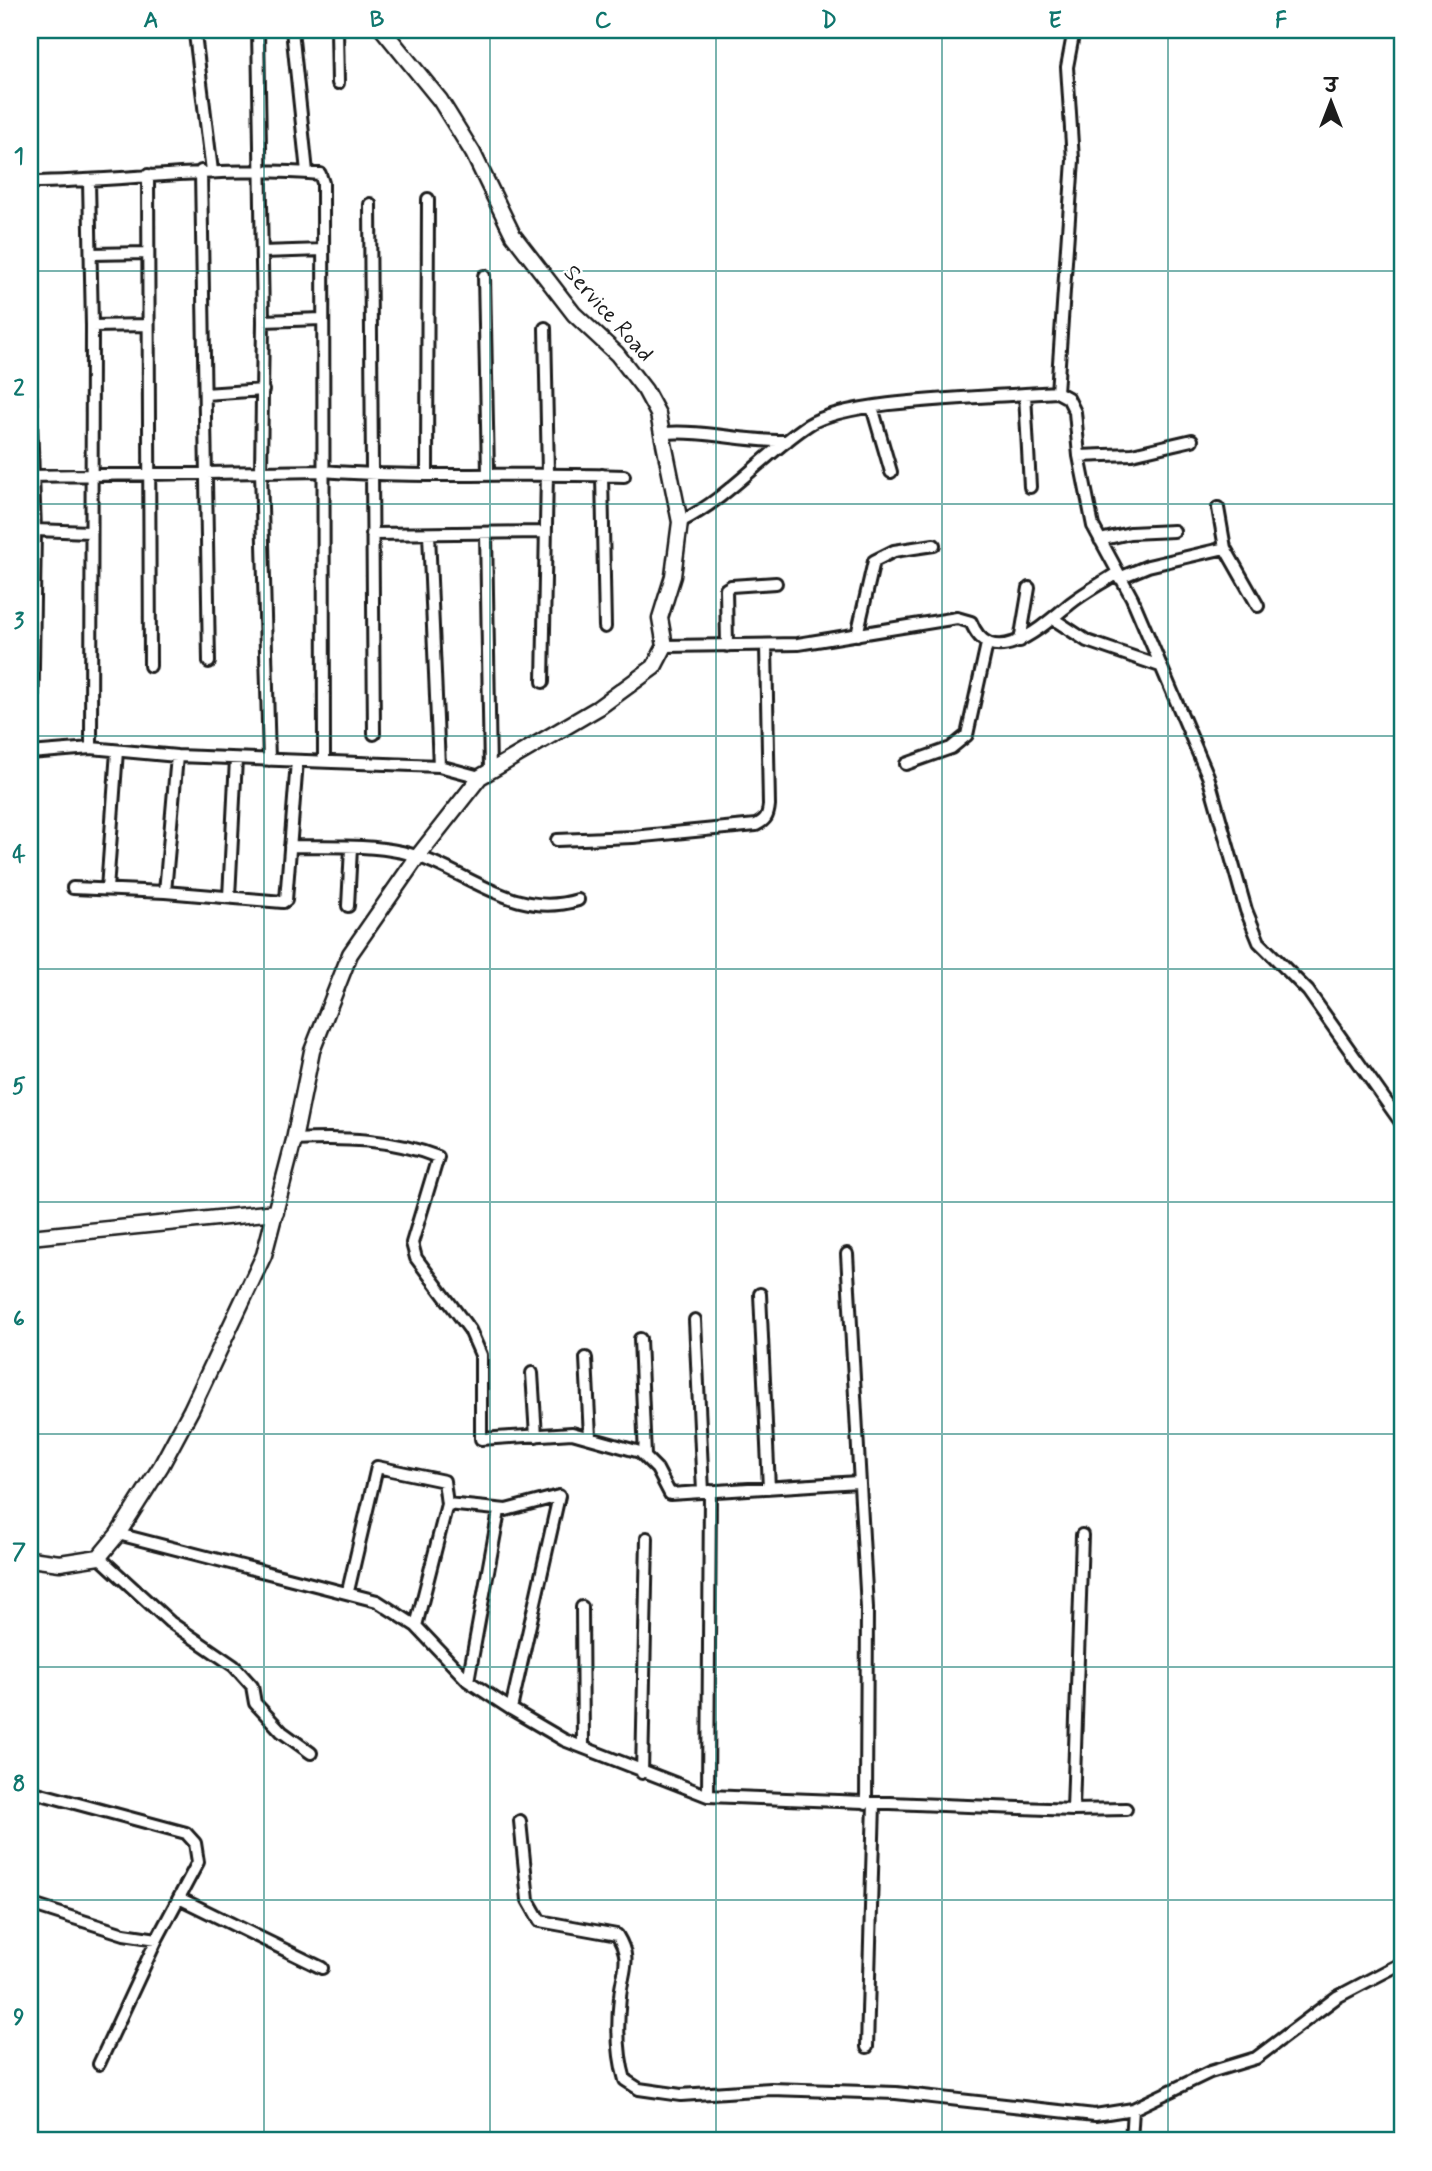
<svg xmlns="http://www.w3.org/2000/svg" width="1432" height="2171" viewBox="0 0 1432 2171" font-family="Mynerve,'Playpen Sans Deva',sans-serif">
  <rect width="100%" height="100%" fill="#fff"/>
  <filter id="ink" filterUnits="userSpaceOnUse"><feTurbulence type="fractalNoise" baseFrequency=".0143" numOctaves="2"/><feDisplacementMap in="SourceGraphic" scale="14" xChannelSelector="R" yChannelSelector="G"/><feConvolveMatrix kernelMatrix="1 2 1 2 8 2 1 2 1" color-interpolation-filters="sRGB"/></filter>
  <g filter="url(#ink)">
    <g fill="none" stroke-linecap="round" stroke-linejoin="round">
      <!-- minor casing -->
      <g stroke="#1c1c1c" stroke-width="16">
        <path id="minor" d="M198,30L195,34L212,171
          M258,30L263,321L261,471L269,760
          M292,30L307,172
          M337,30L338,83
          M201,171L209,662
          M148,175L150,666
          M89,181L92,326L91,748
          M30,182C127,181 223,165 320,174L323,183L324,762
          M370,204L374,734
          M262,252L323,250
          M91,254L148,253
          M484,276L488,473
          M263,321L322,319
          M92,326L148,325
          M545,328L548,473
          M1057,392L1073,160L1067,67L1074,30
          M30,393L35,530L32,735
          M205,394L263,390
          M1025,394L1030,487
          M872,407L891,472
          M664,433C705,430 745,442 787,441
          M1079,456L1132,454L1192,440
          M427,474L428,199
          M602,475L605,627
          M30,476L323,471C423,479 524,472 624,476
          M1218,508L1225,548L1258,606
          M680,522C729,498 763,455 808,425C846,400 974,398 1025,394L1057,392L1068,398L1075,412L1079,456L1093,526L1132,598L1208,776L1246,910L1259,942L1308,991L1402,1124
          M35,530L90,532
          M486,533L490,771
          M372,534L546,532
          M429,534L439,766
          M1100,540L1130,533L1174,531
          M1119,578L1148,566L1225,548
          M1055,620L1087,641L1160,666
          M857,635L874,561L894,551L934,545
          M1020,641L1029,588
          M665,646L798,644L957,618L971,622C992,675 1045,624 1071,603C1085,592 1102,583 1117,573
          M727,646L726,589L731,586L776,583
          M543,682L547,473
          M30,753L91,748L177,756L439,766L480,777
          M177,756L165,892L283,902L286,900L297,761
          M906,764L951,748L967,735L987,644
          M557,840L633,837L756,825C766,820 768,816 769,805L766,645
          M290,846C326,847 367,844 402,852C464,866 511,921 578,900
          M73,888L165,892
          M107,889L117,751
          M229,897L236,759
          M348,906L351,848
          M294,1140C344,1137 392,1139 438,1157L412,1243L416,1258L470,1330L481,1355V1439L572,1433L640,1452L657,1469L670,1494L858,1482
          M847,1254L867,1608L866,1803
          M760,1294L769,1488
          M695,1320L703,1492
          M640,1339L645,1456
          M586,1358L590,1437
          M532,1373L536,1436
          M447,1504L506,1510L559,1496L511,1709
          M118,1534L377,1601L416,1626L468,1681L511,1709L564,1740L708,1796L1073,1810L1126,1809
          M99,1557L170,1622L234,1666L252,1686L255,1703L282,1732L311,1753
          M348,1591L377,1467L444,1481L447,1504L416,1626
          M582,1607L583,1747
          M468,1681L499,1511
          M642,1773L647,1538
          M30,1791L186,1833L195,1843L198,1862L157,1939L124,1934L30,1904
          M708,1796L710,1491
          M1073,1810L1082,1535
          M520,1821L528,1900L540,1921L617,1935C633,1961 622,1970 620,1997C617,2025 617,2053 625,2080L639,2089L681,2095L771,2089L896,2093L1095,2115L1133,2109L1210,2072L1256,2058L1337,1997L1402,1963
          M179,1898L322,1968
          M867,2047L874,1803
          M99,2064L157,1939
          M1131,2141L1133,2109"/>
      </g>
      <!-- tertiary casing -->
      <g stroke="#1c1c1c" stroke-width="19">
        <path id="tertiary" d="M30,1237L276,1212
          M30,1559L60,1563L99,1557L118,1534L161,1466L191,1410L264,1255L294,1140L312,1051L350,954L418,856L480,777L598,708L654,667L665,646L660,618L673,576L680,522L658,414L645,390L617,354L574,314L513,235L473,153L440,100L383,30"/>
      </g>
      <!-- minor -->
      <use href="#minor" stroke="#fff" stroke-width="10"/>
      <!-- tertiary -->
      <use href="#tertiary" stroke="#fff" stroke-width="14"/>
    </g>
  </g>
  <!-- grid -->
  <path fill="none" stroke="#0f766e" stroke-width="2" stroke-opacity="0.55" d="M264,30V2141M490,30V2141M716,30V2141M942,30V2141M1168,30V2141M30,271H1402M30,504H1402M30,736H1402M30,969H1402M30,1202H1402M30,1434H1402M30,1667H1402M30,1900H1402"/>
  <g text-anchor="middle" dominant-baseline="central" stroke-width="5" stroke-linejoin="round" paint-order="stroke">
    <!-- street labels -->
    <g font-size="23" fill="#1c1c1c" stroke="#fff">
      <text transform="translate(608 314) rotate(48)">Service Road</text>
    </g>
  </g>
  <!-- margin -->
  <rect width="1432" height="2171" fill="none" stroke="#fff" stroke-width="77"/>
  <!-- north arrow -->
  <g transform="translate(1331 102)" stroke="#ffffff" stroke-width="5" paint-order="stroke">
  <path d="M0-5L12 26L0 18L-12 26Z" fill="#1c1c1c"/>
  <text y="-10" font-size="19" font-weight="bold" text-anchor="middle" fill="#1c1c1c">उ</text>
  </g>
  <rect x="38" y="38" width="1356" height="2094" fill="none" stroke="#0f766e" stroke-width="2.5"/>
  <g font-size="23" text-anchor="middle" font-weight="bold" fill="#0f766e">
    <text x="151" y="27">A</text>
    <text x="377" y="27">B</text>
    <text x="603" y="27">C</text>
    <text x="829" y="27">D</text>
    <text x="1055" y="27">E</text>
    <text x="1281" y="27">F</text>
    <text x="19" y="163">1</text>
    <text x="19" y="395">2</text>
    <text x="19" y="628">3</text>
    <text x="19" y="861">4</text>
    <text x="19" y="1093">5</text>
    <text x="19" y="1326">6</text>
    <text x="19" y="1559">7</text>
    <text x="19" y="1791">8</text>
    <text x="19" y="2024">9</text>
  </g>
</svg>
